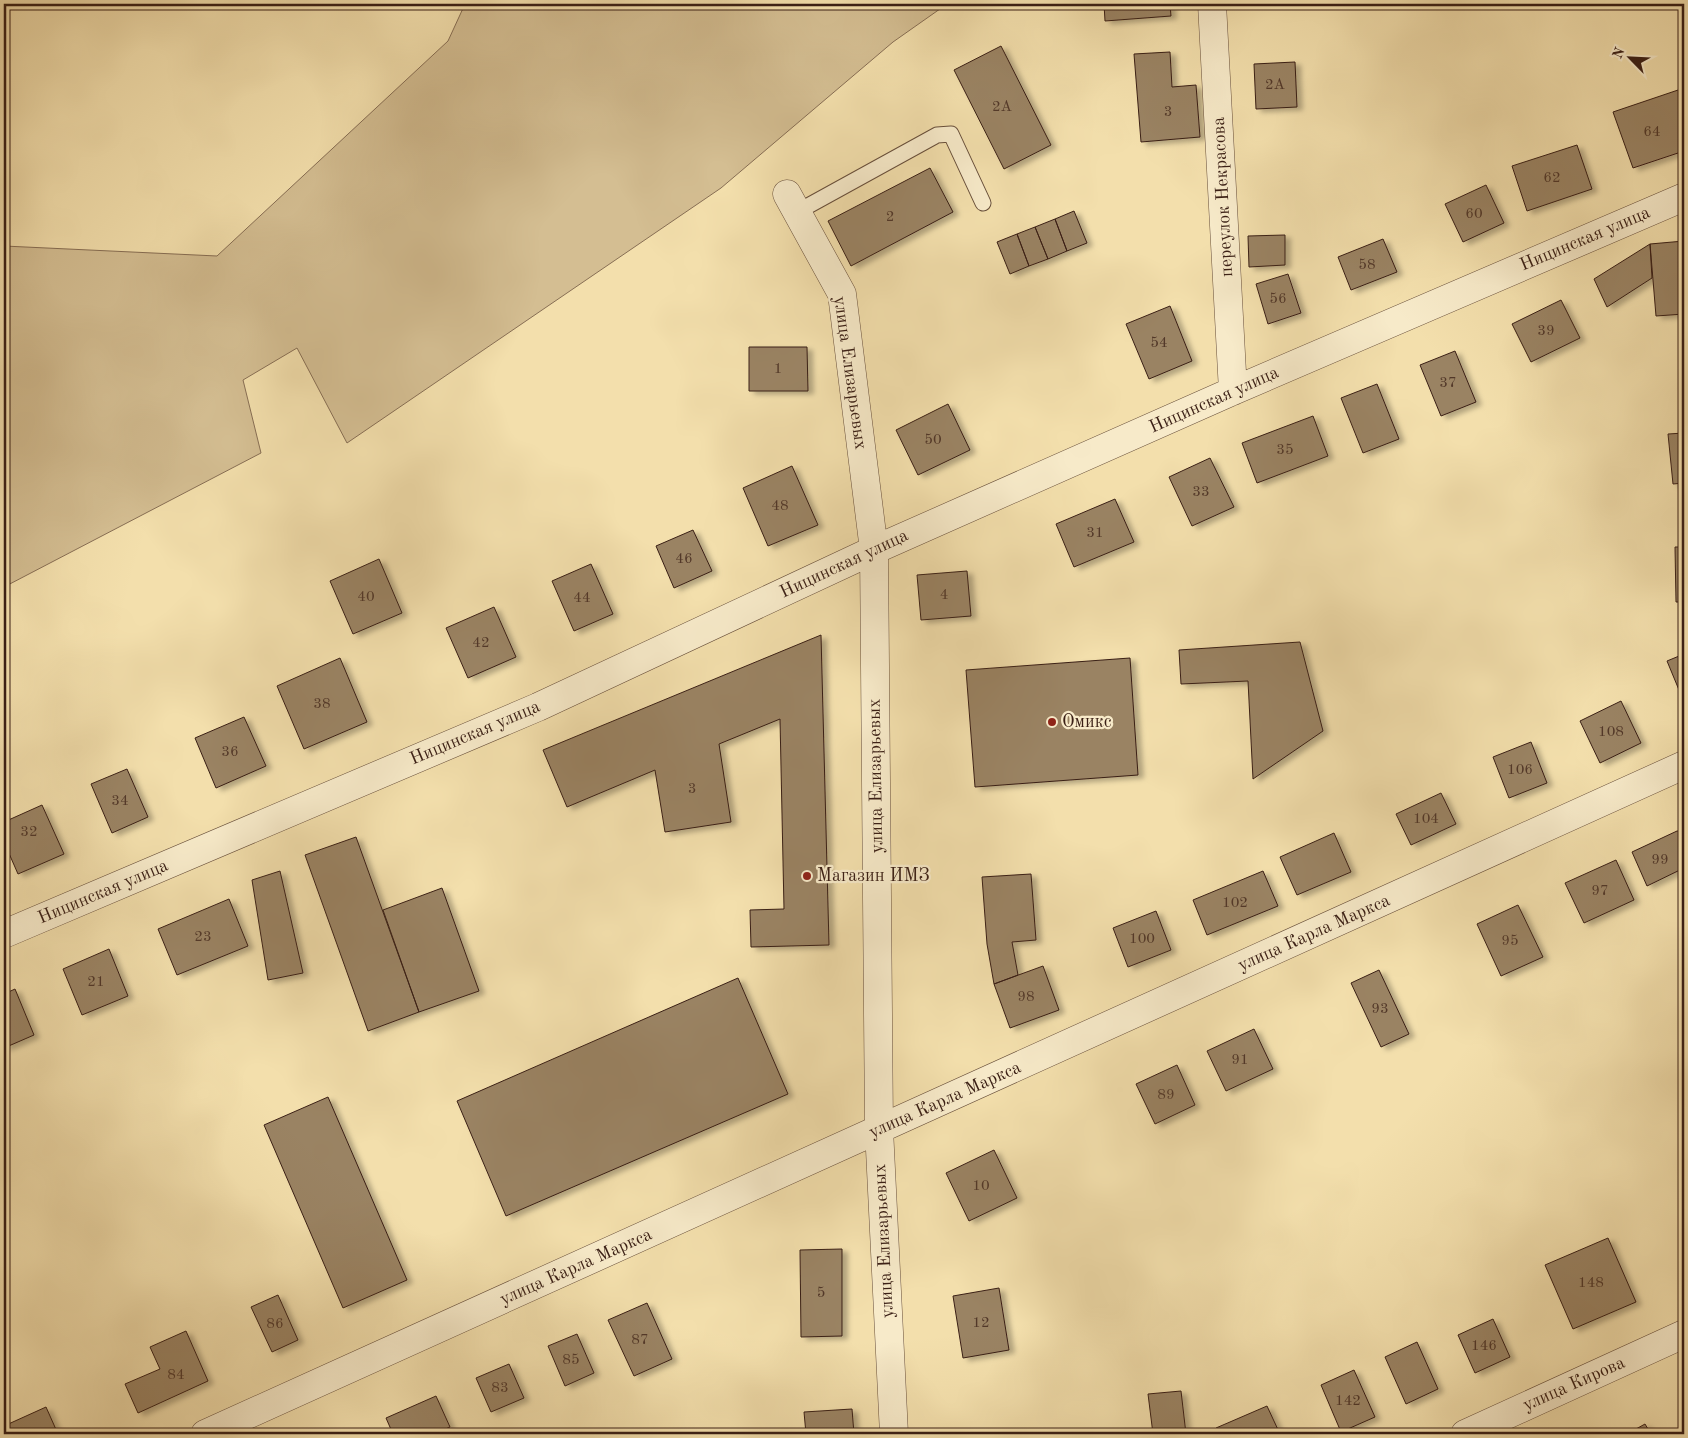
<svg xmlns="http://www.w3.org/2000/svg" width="1688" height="1438" viewBox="0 0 1688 1438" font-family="'Old Standard TT',serif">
  <defs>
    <filter id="shadow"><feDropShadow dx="5.5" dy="3" stdDeviation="2.5" flood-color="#0004"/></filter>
  </defs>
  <rect width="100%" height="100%" fill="#f3dfac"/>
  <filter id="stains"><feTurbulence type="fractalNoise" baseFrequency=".004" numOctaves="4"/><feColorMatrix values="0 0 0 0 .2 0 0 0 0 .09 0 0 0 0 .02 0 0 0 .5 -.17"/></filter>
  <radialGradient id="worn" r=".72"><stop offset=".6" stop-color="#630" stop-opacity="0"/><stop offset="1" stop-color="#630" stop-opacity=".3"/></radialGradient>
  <!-- green -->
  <path fill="#d4be92" stroke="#876e54" d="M465,4H947L893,42L721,188L347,443L297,348L243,380L261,453L4,587V246L217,256L448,41Z"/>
  <!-- building -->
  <path fill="#9a8364" stroke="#3a1f15" filter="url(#shadow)" d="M1104,4H1170L1171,16L1105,21Z
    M1001,46L1051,145L1004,169L954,70Z
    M1170,52L1172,87L1196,85L1200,137L1141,142L1134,54Z
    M1295,62L1297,107L1256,109L1254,64Z
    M1684,88V151L1633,168L1613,112Z
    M1577,145L1592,189L1527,211L1512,166Z
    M930,168L953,212L851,266L828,221Z
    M1486,185L1504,223L1463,242L1445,204Z
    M1074,211L1087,243L1067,251L1055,219Z
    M1055,219L1067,251L1048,259L1035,227Z
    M1035,227L1048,259L1029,266L1017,234Z
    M1017,234L1029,266L1010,274L997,242Z
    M1285,235V265L1249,267L1248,236Z
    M1383,239L1397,272L1351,290L1338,257Z
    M1684,241V314L1656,316L1650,244Z
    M1650,244L1652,278L1607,307L1594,279Z
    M1288,274L1301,313L1268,324L1256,284Z
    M1561,300L1580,338L1531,362L1512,324Z
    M1170,306L1192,361L1149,379L1126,324Z
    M749,347H807L808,391H749Z
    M1455,351L1476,402L1441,416L1420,365Z
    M1377,384L1399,439L1363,453L1341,398Z
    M948,404L970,450L918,475L896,430Z
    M1313,416L1328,456L1257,483L1242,443Z
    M1684,433V483L1673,484L1668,434Z
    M1210,458L1234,507L1192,526L1169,477Z
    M792,466L818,525L768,546L743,488Z
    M1115,499L1134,542L1074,567L1056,524Z
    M693,530L712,571L674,588L656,546Z
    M1675,547H1684V602H1676Z
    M379,559L402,613L353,634L330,581Z
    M591,564L613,614L574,631L552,581Z
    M967,571L971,616L921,620L917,575Z
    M494,607L516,657L468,678L446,628Z
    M821,635L829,945L751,947L750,910L784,909L780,719L719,744L731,822L665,832L655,770L567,807L543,750Z
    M1300,642L1323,731L1253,779L1248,681L1181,684L1179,650Z
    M1684,654V702L1667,661Z
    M340,658L367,722L304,749L277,686Z
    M1130,658L1138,775L975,787L966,670Z
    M1621,701L1641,743L1600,763L1580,721Z
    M244,717L266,766L216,788L195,738Z
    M1531,742L1547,783L1509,798L1493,757Z
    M127,769L148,817L112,833L91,784Z
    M1441,793L1456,824L1411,845L1396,814Z
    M42,805L64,854L18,874L4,842V822Z
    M1677,831H1684V868L1647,886L1632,852Z
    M1334,833L1351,872L1297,895L1280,857Z
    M356,837L419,1012L368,1031L305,855Z
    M1616,860L1634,900L1584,923L1565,883Z
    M280,871L303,973L268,980L252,880Z
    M1263,871L1278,906L1207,935L1193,900Z
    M1031,874L1036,940L1012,942L1018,975L994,984L987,944L982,877Z
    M442,888L479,991L419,1012L383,910Z
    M229,899L248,946L177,975L158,929Z
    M1518,905L1543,957L1501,976L1477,924Z
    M1156,911L1171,950L1128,967L1113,928Z
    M109,949L128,996L82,1015L63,969Z
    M1043,966L1059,1010L1010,1028L994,984Z
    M1379,970L1409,1034L1381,1047L1351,983Z
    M738,978L788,1094L506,1216L457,1101Z
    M15,989L34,1035L4,1048V994Z
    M1254,1029L1273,1069L1226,1091L1207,1051Z
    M1177,1065L1195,1105L1155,1124L1136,1084Z
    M328,1097L407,1280L343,1308L264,1125Z
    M994,1150L1017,1198L969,1221L946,1173Z
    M1608,1238L1636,1302L1573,1329L1545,1265Z
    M842,1249V1336L801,1337L800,1250Z
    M999,1288L1009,1350L963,1358L953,1296Z
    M278,1295L298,1340L272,1352L251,1307Z
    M647,1303L672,1359L634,1376L608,1320Z
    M1493,1319L1510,1357L1475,1373L1458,1335Z
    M186,1331L208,1381L138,1413L125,1384L160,1369L150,1347Z
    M577,1334L594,1373L565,1386L548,1346Z
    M1417,1342L1438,1389L1406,1404L1385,1357Z
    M509,1364L524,1398L491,1412L476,1378Z
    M1354,1370L1375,1417L1341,1432L1321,1385Z
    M1181,1391L1186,1434H1153L1148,1394Z
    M436,1396L450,1427L434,1434H393L386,1418Z
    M1267,1406L1280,1434H1219L1216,1428Z
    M46,1407L58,1434H4V1426Z
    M852,1409L854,1434H806L804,1412Z
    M1645,1424L1651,1434H1627Z"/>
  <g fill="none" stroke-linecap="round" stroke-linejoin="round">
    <!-- service casing -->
    <g stroke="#684f3b" stroke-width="17">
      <path id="service" d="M797,212L937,135L951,134L983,203"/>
    </g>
    <!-- minor casing -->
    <g stroke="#684f3b" stroke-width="29">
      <path id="minor" d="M1212,4L1233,391
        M787,194L842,294L874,550L879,1129
        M4,934L538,707L874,550L1233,391L1684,197
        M1465,1434L1684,1334"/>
    </g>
    <!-- tertiary casing -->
    <g stroke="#684f3b" stroke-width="29">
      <path id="tertiary" d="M879,1129L894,1434
        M205,1434L1684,765"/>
    </g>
    <!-- service -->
    <use href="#service" stroke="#f7eac9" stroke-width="15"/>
    <!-- minor -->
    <use href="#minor" stroke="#f7eac9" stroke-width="28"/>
    <!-- tertiary -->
    <use href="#tertiary" stroke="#f7eac9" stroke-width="28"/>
  </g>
  <!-- markers -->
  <g fill="#8f2418" stroke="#f7eac9" stroke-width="2">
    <circle cx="1052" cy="722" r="5"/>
    <circle cx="807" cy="876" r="5"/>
  </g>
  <g text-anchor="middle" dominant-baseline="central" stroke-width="4.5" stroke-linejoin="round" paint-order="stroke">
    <!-- number labels -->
    <g font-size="15" fill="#523829">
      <text x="1275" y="85">2А</text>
      <text x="1002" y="107">2А</text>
      <text x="1168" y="112">3</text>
      <text x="1652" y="132">64</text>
      <text x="1552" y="178">62</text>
      <text x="1474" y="214">60</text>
      <text x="890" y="217">2</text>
      <text x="1367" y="265">58</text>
      <text x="1278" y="299">56</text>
      <text x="1546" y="331">39</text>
      <text x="1159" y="343">54</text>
      <text x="778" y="369">1</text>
      <text x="1448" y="383">37</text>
      <text x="933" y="440">50</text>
      <text x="1285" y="450">35</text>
      <text x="1201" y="492">33</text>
      <text x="780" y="506">48</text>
      <text x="1095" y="533">31</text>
      <text x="684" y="559">46</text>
      <text x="944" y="595">4</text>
      <text x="366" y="597">40</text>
      <text x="582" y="598">44</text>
      <text x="481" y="643">42</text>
      <text x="322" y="704">38</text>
      <text x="1611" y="732">108</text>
      <text x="230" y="752">36</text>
      <text x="1520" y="770">106</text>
      <text x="692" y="789">3</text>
      <text x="120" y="801">34</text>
      <text x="1426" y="819">104</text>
      <text x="29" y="832">32</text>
      <text x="1660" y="860">99</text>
      <text x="1600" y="891">97</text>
      <text x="1235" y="903">102</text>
      <text x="203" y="937">23</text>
      <text x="1142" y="939">100</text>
      <text x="1510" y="941">95</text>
      <text x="96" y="982">21</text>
      <text x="1026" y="997">98</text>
      <text x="1380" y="1009">93</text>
      <text x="1240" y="1060">91</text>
      <text x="1166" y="1095">89</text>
      <text x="981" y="1186">10</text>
      <text x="1591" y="1283">148</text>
      <text x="821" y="1293">5</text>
      <text x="981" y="1323">12</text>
      <text x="275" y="1324">86</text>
      <text x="640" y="1340">87</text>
      <text x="1484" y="1346">146</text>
      <text x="571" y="1360">85</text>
      <text x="176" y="1375">84</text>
      <text x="500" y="1388">83</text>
      <text x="1348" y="1401">142</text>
    </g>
    <!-- street labels -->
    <g font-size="18" fill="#3a1f15" stroke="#f7eac9">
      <text transform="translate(1223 197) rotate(-93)">переулок Некрасова</text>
      <text transform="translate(1585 239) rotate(-23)">Ницинская улица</text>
      <text transform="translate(850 373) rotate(82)">улица Елизарьевых</text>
      <text transform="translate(1214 400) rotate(-24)">Ницинская улица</text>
      <text transform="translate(844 564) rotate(-25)">Ницинская улица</text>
      <text transform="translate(475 733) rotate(-23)">Ницинская улица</text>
      <text transform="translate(876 776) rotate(-91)">улица Елизарьевых</text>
      <text transform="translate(103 892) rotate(-23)">Ницинская улица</text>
      <text transform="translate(1314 933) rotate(-24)">улица Карла Маркса</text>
      <text transform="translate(945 1100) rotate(-24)">улица Карла Маркса</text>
      <text transform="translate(884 1241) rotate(-93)">улица Елизарьевых</text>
      <text transform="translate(576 1267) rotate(-24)">улица Карла Маркса</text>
      <text transform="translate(1574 1384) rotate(-24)">улица Кирова</text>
    </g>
    <!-- poi labels -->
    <g font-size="18" fill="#3a1f15" stroke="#f7eac9" text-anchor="start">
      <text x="1062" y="722">Омикс</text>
      <text x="817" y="876">Магазин ИМЗ</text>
    </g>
  </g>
  <!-- margin -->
  <rect width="1688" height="1438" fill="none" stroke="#f3dfac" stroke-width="20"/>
  <rect x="5" y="5" width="1678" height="1428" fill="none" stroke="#3a1f15" stroke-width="2.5"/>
  <rect x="10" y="10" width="1668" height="1418" fill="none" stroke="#3a1f15"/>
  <!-- north arrow -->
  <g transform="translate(1630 58) rotate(294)" stroke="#f7eac9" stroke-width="4" paint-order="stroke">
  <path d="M0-4L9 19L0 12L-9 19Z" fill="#3a1f15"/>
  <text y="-8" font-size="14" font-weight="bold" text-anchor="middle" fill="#3a1f15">N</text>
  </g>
  <rect width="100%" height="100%" filter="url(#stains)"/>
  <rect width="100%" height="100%" fill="url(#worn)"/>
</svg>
